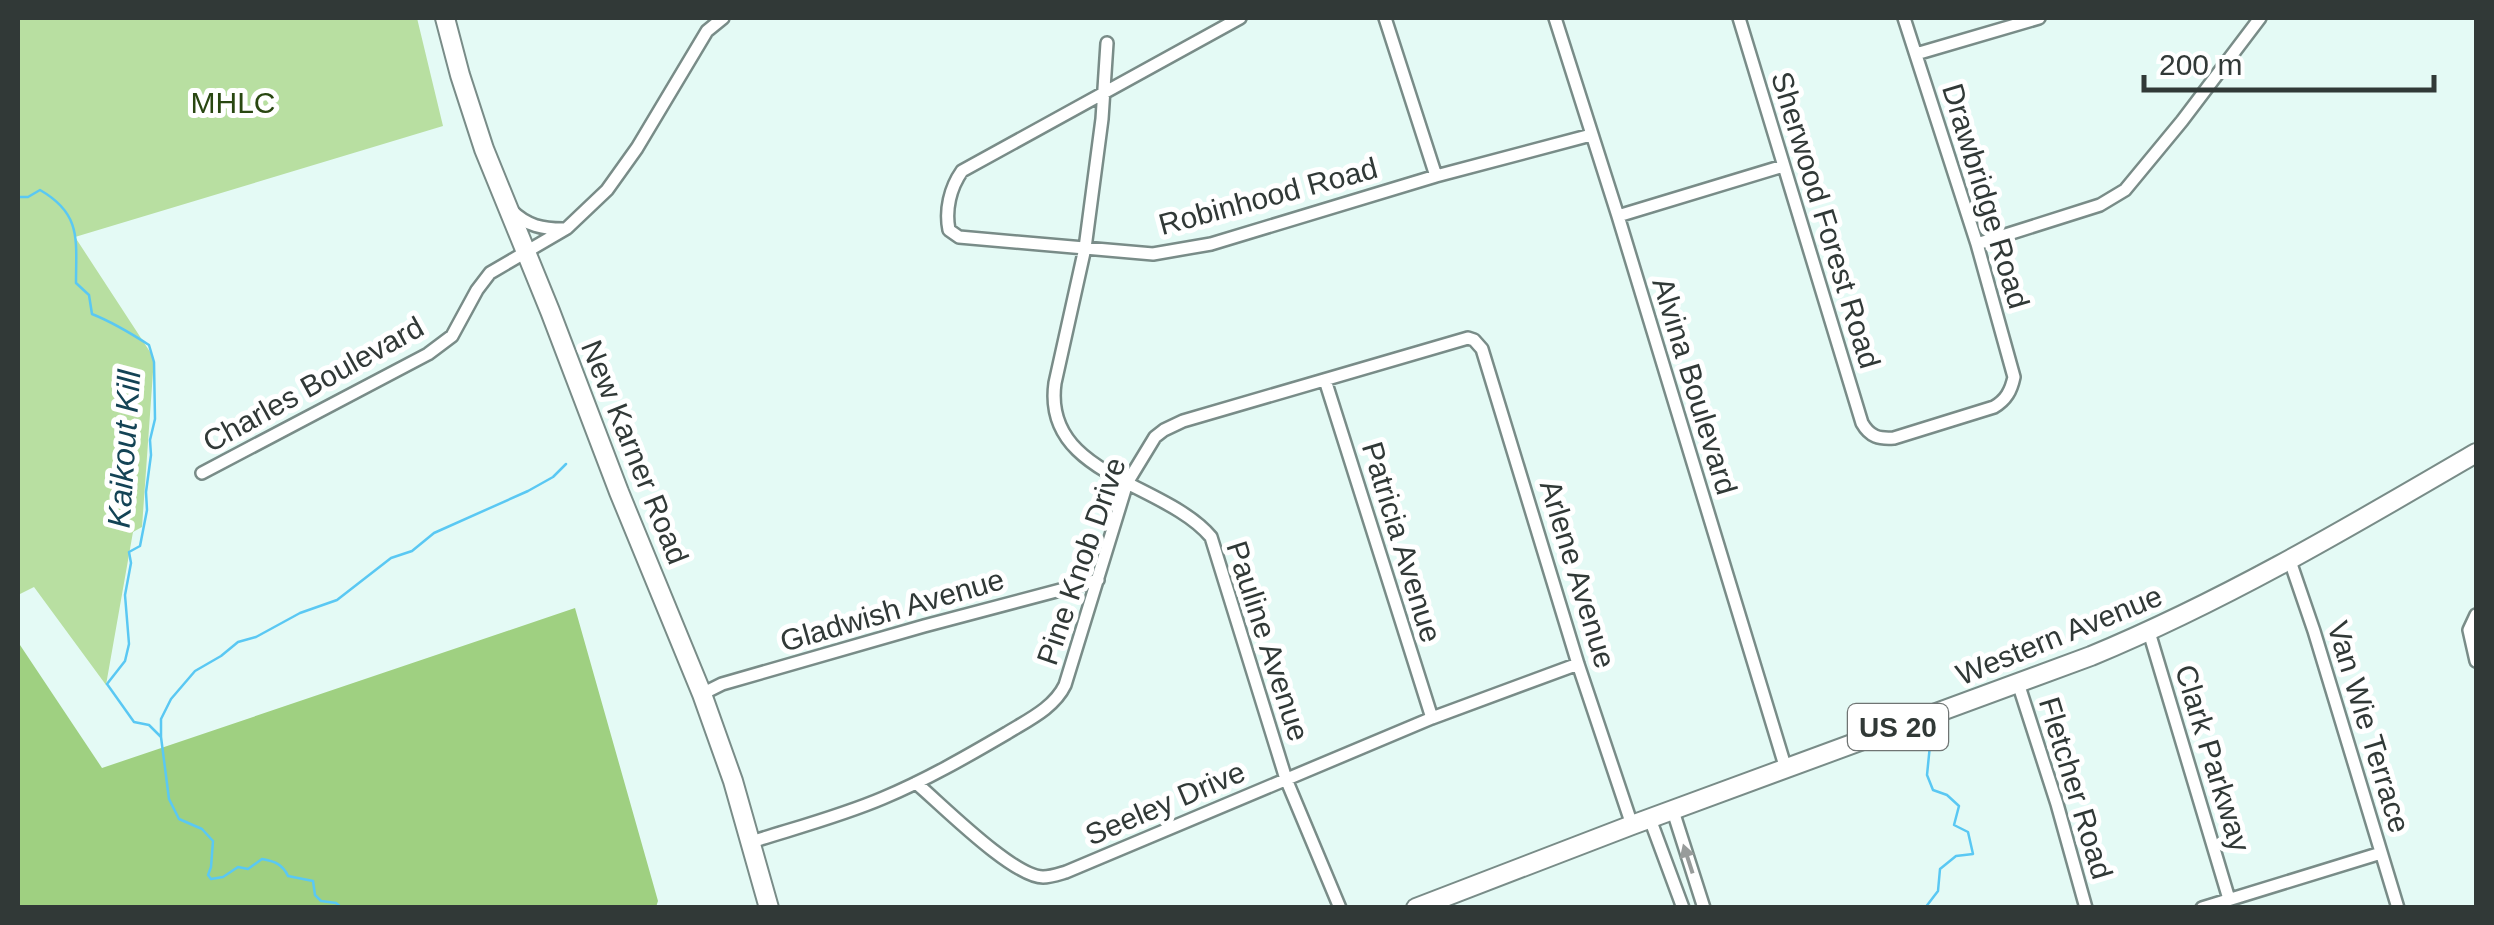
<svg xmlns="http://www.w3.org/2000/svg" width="2494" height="925" viewBox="0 0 2494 925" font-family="Helvetica,sans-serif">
  <rect width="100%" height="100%" fill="#e4faf5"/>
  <!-- green -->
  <path fill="#b8dfa1" d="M18,18H417L443,126L75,237L154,358L142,527L133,532L106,685L34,587L18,595Z"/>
  <!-- forest -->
  <path fill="#9fd081" d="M575,608L658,901L656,907H18V642L102,768Z"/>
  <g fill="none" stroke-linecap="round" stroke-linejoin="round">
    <!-- stream -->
    <path stroke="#5ac8f3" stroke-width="2.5" d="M18,197H28L40,190C82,214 76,240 76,283L89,295L92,314C112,322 132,334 149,345L154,362L155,419L150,440L151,455L146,492L147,510L140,546L129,552L131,563L125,595L129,644L125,661L107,684L134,722L149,725L161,737L169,799L179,819L202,829L213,841L211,867L208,875L211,879L223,877L238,867L248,869L262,859C275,861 283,865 288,876L313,881L315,895L321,901L336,903L342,908
      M161,737V719L171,699L195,671L221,656L238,642L256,637L300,613L337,600L391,558L412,551L434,533L528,491L553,477L566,464
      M1925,908L1938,891L1940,869L1956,856L1973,854L1968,832L1954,825L1959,806L1947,795L1933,790L1927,775L1930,745"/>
    <!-- street casing -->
    <g stroke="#798c88" stroke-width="16">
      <path id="street" d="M1240,18L962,171C950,188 945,210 949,230L959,237L1153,254L1211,244L1436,176L1591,135
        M1385,18L1436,176
        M1555,18L1618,216L1786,769
        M1739,18L1862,423C1870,437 1879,439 1894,438L1994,407C2006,400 2011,391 2014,377L1977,244L1904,18
        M1107,43L1102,119L1085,248L1055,383C1042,476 1165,482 1211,537L1286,779L1340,908
        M1916,54L2039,18
        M512,211C527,226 543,229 563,229
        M1618,216L1783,166
        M1977,244L2100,205L2125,190L2182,121L2260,18
        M1325,380L1432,718
        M202,473L428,354L452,336L477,290L490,273L567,228L607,190L637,148L707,31L723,18
        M2290,561L2314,631L2398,908
        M2476,615L2469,630L2476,661
        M2149,632L2229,899
        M2018,683L2057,804L2086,908
        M702,694L722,684L924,626L1098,580
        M916,783C941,804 1013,877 1043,877C1050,877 1059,874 1066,872L1432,718L1578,664
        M1673,811L1704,908
        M1650,819L1683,908
        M751,842C795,828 841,816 883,798C926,780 966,757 1007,733C1028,720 1054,708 1065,685L1127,483L1155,437L1164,430L1183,421L1468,338L1474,340L1482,349L1578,664L1632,825
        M2202,908L2381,853"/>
    </g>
    <!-- secondary casing -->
    <g stroke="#798c88" stroke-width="22">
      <path id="secondary" d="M445,18L460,75L484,149L550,311L619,492L702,694L733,781L769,908"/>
    </g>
    <!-- primary casing -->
    <g stroke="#798c88" stroke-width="22">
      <path id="primary" d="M1416,908L1632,825L2091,656C2226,600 2351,526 2476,453"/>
    </g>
    <!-- street -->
    <use href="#street" stroke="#fff" stroke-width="11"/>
    <!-- secondary -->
    <use href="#secondary" stroke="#fff" stroke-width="18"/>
    <!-- primary -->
    <use href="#primary" stroke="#fff" stroke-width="18"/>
  </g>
  <!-- one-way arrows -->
  <defs><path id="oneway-solid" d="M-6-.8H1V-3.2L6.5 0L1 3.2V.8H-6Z" transform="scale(2.5)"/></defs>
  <use fill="#989c9b" href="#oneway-solid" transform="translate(1688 859) rotate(-108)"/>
  <g text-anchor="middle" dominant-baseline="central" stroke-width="10" stroke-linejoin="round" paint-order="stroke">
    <!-- shield labels -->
    <rect fill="#fff" stroke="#6f7473" stroke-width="2.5" x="1848" y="704" width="100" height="46" rx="8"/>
    <g font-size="28" font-weight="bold" fill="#313937">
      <text x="1898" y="727">US 20</text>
    </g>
    <!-- park labels -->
    <g font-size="30" fill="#294711" stroke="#fff">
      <text x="233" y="102">MHLC</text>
    </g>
    <!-- street labels -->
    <g font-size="30" fill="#313937" stroke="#fff">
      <text transform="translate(1268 196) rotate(-15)">Robinhood Road</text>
      <text transform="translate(1986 196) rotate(73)">Drawbridge Road</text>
      <text transform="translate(1826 220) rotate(73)">Sherwood Forest Road</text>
      <text transform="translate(313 384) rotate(-29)">Charles Boulevard</text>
      <text transform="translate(1695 386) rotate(73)">Alvina Boulevard</text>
      <text transform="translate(635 452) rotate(68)">New Karner Road</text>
      <text transform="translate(1402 542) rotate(73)">Patricia Avenue</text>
      <text transform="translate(1081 561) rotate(-71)">Pine Knob Drive</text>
      <text transform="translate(1578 574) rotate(73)">Arlene Avenue</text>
      <text transform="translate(892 610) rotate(-16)">Gladwish Avenue</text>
      <text transform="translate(2059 635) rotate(-22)">Western Avenue</text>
      <text transform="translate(1268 641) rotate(72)">Pauline Avenue</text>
      <text transform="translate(2369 727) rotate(73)">Van Wie Terrace</text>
      <text transform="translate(2213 758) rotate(73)">Clark Parkway</text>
      <text transform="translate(2076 788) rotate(73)">Fletcher Road</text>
      <text transform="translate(1165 803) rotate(-23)">Seeley Drive</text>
    </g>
    <!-- water labels -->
    <g font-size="32" font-style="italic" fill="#134355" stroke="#fff">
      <text transform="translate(124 449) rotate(-86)">Kaikout Kill</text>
    </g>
  </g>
  <!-- border -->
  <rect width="2494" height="925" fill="none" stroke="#313937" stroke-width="40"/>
  <!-- scale -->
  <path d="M2144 75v15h290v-15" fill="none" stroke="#313937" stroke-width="5"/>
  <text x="2159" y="75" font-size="30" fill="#313937" stroke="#ffffff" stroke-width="8" paint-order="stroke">200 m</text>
</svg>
